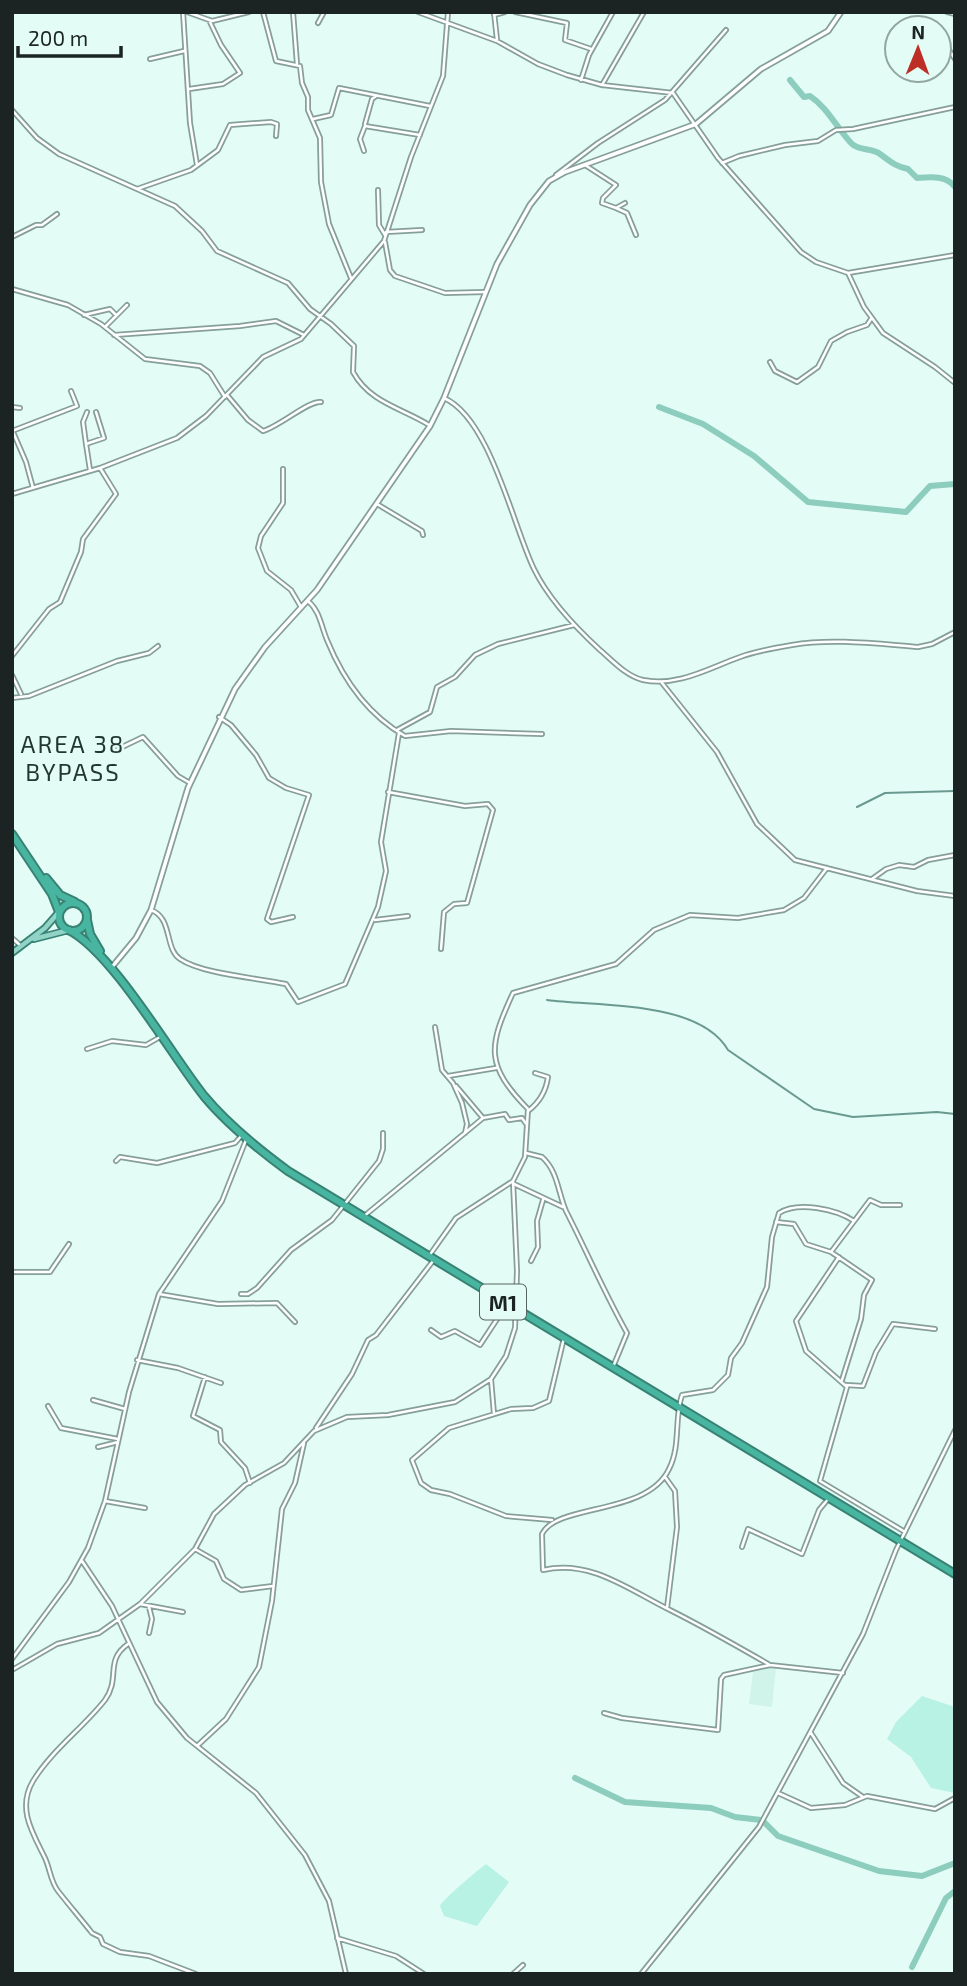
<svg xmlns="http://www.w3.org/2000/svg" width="967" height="1986" viewBox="0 0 967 1986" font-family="'Exo 2',sans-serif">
  <rect width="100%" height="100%" fill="#e3fcf6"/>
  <!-- built -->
  <path fill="#d0f3ea" d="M768,1667H776L772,1707L749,1704L753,1672Z"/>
  <!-- green -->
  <path fill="#b8f2e4" d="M922,1696L955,1707V1793L931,1788L911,1757L887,1739L896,1722Z
    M486,1864L509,1882L477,1926L444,1916L440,1906C442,1900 478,1870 486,1864Z"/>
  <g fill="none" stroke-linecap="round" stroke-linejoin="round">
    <!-- stream -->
    <path stroke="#6a9a8f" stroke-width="2" d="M857,807L885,793L955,791
      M547,1000C599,1007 699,1000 728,1050L814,1109L853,1117L937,1112L955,1114"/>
    <!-- river -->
    <path stroke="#8ccdbe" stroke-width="6" d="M790,80L804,97L810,96C828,108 836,127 851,143C858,151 873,148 880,154C891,162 895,166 908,169L917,178C930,177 946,175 955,187
      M659,407L703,424L754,456L808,502L906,512L930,486L955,484
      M575,1778L625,1802L711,1808L735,1817L761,1820
      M764,1822L778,1836L879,1871L922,1876L955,1863
      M912,1967L946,1898L955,1891"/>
    <!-- street casing -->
    <g stroke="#879f99" stroke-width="6">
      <path id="street" d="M183,12L190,123L197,165
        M187,12L212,21L249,12
        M263,12L276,61L300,66L302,83L308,97V110L320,138L321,182L329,224L351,278
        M293,12L297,64
        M418,12L497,41L538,64L567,75L602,85L673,93L718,158L801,252L816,262L848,273L864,307L883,333L935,367L955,383
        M494,12L497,40
        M515,12L567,23L565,40L591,49
        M947,12L955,14
        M494,15L505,12
        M318,23L324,12
        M939,47L949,50L955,59
        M150,59L184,51
        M581,80L589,55L613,12
        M602,85L644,12
        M189,89L223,84L240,73L221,45L209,20
        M12,110L37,138L59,154L175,206L202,231L217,251L288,283L310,309L331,324L354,346L353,372C370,403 402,408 429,425
        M313,119L331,115L339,88L430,106
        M365,124L372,99L376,96
        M364,151L360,139L365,126L420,135
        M722,163L739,156L785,145L818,141L836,130L853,129L955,107
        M585,165L616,185L603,198L602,203L616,208L625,203
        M556,175L598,143L665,100L726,30
        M137,189L191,170L218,150L230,125L271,122L277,124L276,136
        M378,190L379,225L385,235
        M616,208L627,213L636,235
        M386,232L422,230
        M12,237L36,225H42L57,214
        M385,242L390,270L395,276L445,293L485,292
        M848,273L955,255
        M12,289L68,305L101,324L145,359L200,366L210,373L225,397
        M84,315L110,309L116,315
        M105,327L127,305
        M114,335L240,326L276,321L304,335
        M770,362L775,371L797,382L818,367L831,341L847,332L867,325L871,319
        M227,395L248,420L263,431C279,427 309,400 321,402
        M444,398C490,418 513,526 534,569C549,600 575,627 600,650C613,661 626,676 643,680C678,687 709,668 740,657C756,651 774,648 792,645C832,638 878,644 918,647L932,644L955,632
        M12,407L20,408
        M12,431L77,406L71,391
        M13,432L26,462L33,488
        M86,444L83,422L87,412
        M283,469V503L261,536L258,548L267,571L291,590L301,607
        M90,470L86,444L104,438L96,412
        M12,494L100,468L177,438L206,416L263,357L301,339L384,241L411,157L443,76L448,12
        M377,504L422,531L423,535
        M308,601C320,611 321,626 327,640C343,679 368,715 405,736L451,731L542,734
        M12,656L49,609L60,602L81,552L83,539L116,494L100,468
        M12,675L21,694
        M662,683L717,752L757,824L795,860L917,891L955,896
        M12,698L29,696L117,661L149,653L158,646
        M219,717L231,725L256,755L269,778L286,788L309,795L267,919L271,922L293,917
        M397,730L430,712L437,687L455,677L475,655L498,644L574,625
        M118,749L143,737L178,776L190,783
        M388,792L465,806L488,804L493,810L467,903L454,904L444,912L441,949
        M872,879L886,869L899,865L914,867L928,860L955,855
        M151,910C173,918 164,948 180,959C202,974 258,978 286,984L298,1002L345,984L378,907L386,871L381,842L399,733
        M375,920L408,916
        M12,938L20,945
        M435,1027L442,1070L453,1083L462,1103L467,1124L465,1133
        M87,1049L112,1041L146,1045L160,1037
        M448,1076L496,1068
        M456,1086L483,1118
        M528,1111C540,1102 546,1091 548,1077L535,1073
        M526,1153L542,1157C558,1171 558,1193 566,1211C587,1252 605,1294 627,1333L613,1367
        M116,1161L120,1157L157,1163L235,1143L242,1135
        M514,1184L563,1207
        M363,1217L483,1118L505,1114L509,1120L522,1118L527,1125
        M776,1222L794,1224L806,1244L831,1252L870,1200L881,1205H900
        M831,1252L872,1280L864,1295L861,1319L842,1380
        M429,1256L456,1218L513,1181L525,1157L528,1109C485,1065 488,1047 513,993L616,964L654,930L690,915L738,918L784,910L804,898L827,868
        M839,1257L796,1321L806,1351L847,1387L820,1481L905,1532
        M531,1261L538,1247L537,1221L543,1200
        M12,1272H50L69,1244
        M159,1294L218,1304L277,1303L295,1322
        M241,1294H248L257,1288L291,1250L332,1220L379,1161L383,1149V1133
        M431,1330L441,1337L455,1331L480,1345L507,1304
        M137,1360L178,1368L221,1383
        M205,1377L193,1416L220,1430L221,1442L245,1468L250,1483
        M491,1379L494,1414
        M846,1385L863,1386L876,1352L893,1324L935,1329
        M93,1400L125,1409
        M48,1406L61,1428L118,1439
        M316,1428L352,1374L368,1340L376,1335L433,1261
        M98,1447L118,1442
        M665,1477L675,1491L677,1527L667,1608
        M105,1501L145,1508
        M552,1520L506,1516L450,1494L431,1490L421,1483L412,1460L449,1428L511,1409L533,1408L549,1401L564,1338
        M742,1547L748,1529L802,1554L819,1510L829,1498
        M195,1549L216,1561L224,1579L241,1590L273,1586
        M82,1561L112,1606L157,1702L187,1738L256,1793L305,1855L329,1901L346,1974
        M140,1604L183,1612
        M149,1607L152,1619L149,1633
        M128,1644C104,1661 121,1678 105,1700C83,1728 52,1750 33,1781C17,1808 32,1832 44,1856C50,1867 50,1881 58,1891C69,1905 81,1919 92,1933L100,1937L103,1944L120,1952L149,1956L196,1974
        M12,1659L69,1582L88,1548L105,1501L129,1392L159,1294L222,1201L246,1140
        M770,1665C737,1646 704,1627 670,1610C629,1590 591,1559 543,1570L542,1534C557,1503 647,1516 669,1469C681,1446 674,1418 682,1395L713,1390L728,1375L731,1358L742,1343L767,1287L772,1237L779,1213C798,1201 836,1209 854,1221
        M12,1670L57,1644L99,1633L140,1604L195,1549L214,1514L245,1485L284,1463L314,1431L347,1417L388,1415L455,1402L491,1379L506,1356L515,1328L517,1271L513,1181
        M604,1713L622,1718L718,1730L721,1679L724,1675L770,1665L843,1673
        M811,1733L843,1783L863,1797
        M197,1746L226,1719L259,1667L272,1601L282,1509L295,1483L304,1443
        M778,1793L811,1808L845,1805L867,1796L935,1809L955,1798
        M337,1938L396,1956L424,1974
        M513,1974L523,1965
        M641,1974L759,1827L863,1634L896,1550L955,1430"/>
    </g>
    <!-- secondary casing -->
    <g stroke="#879f99" stroke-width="7">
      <path id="secondary" d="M112,967L136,938L151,910L188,788L235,689L265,647L317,590L430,426L444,398L497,264L530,205L549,181L565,172L696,124L761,69L828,31L841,12"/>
    </g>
    <!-- primary casing -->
    <g stroke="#388274" stroke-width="8">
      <path id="primary" d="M34,939L69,930
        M12,953L45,928L59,912"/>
    </g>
    <!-- highway casing -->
    <g stroke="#388274" stroke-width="10">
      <path id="highway" d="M12,834L52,894L59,912
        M46,878L60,895L75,902
        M59 917a14 14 0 1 1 28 0a14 14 0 1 1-28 0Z
        M87,920L90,934L100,951
        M69,930C113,953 170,1053 204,1096C228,1125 258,1149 288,1171L955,1574"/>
    </g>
    <!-- street -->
    <use href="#street" stroke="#fff" stroke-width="2.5"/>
    <!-- secondary -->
    <use href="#secondary" stroke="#fff" stroke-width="3.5"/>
    <!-- primary -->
    <use href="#primary" stroke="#91d3c6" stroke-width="4.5"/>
    <!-- highway -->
    <use href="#highway" stroke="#48b5a0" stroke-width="6"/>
  </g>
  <g text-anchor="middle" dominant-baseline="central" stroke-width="5" stroke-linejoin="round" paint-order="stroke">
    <!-- shield labels -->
    <rect fill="#e3fcf6" stroke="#576562" stroke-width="2" x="480" y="1284.5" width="46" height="35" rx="5"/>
    <g font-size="21" font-weight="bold" fill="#1b2422">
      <text x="503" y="1302">M1</text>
    </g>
    <!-- neighbourhood labels -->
    <g font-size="24" letter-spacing="2" fill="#223732" stroke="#e3fcf6">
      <text x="73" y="743">AREA 38<tspan x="73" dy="28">BYPASS</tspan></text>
    </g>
  </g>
  <!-- border -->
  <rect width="967" height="1986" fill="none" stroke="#1b2422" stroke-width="28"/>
  <!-- north arrow -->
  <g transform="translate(918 49) rotate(1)"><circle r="33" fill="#e3fcf6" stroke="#93a6a1" stroke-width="2"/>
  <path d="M0-5L12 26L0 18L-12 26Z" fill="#bd2f26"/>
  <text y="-10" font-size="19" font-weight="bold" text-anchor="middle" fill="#1b2422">N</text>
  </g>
  <!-- scale -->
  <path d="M18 46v10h103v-10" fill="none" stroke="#1b2422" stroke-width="3.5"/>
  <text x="28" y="46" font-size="21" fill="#1b2422" stroke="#e3fcf6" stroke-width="5" paint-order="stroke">200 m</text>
</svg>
